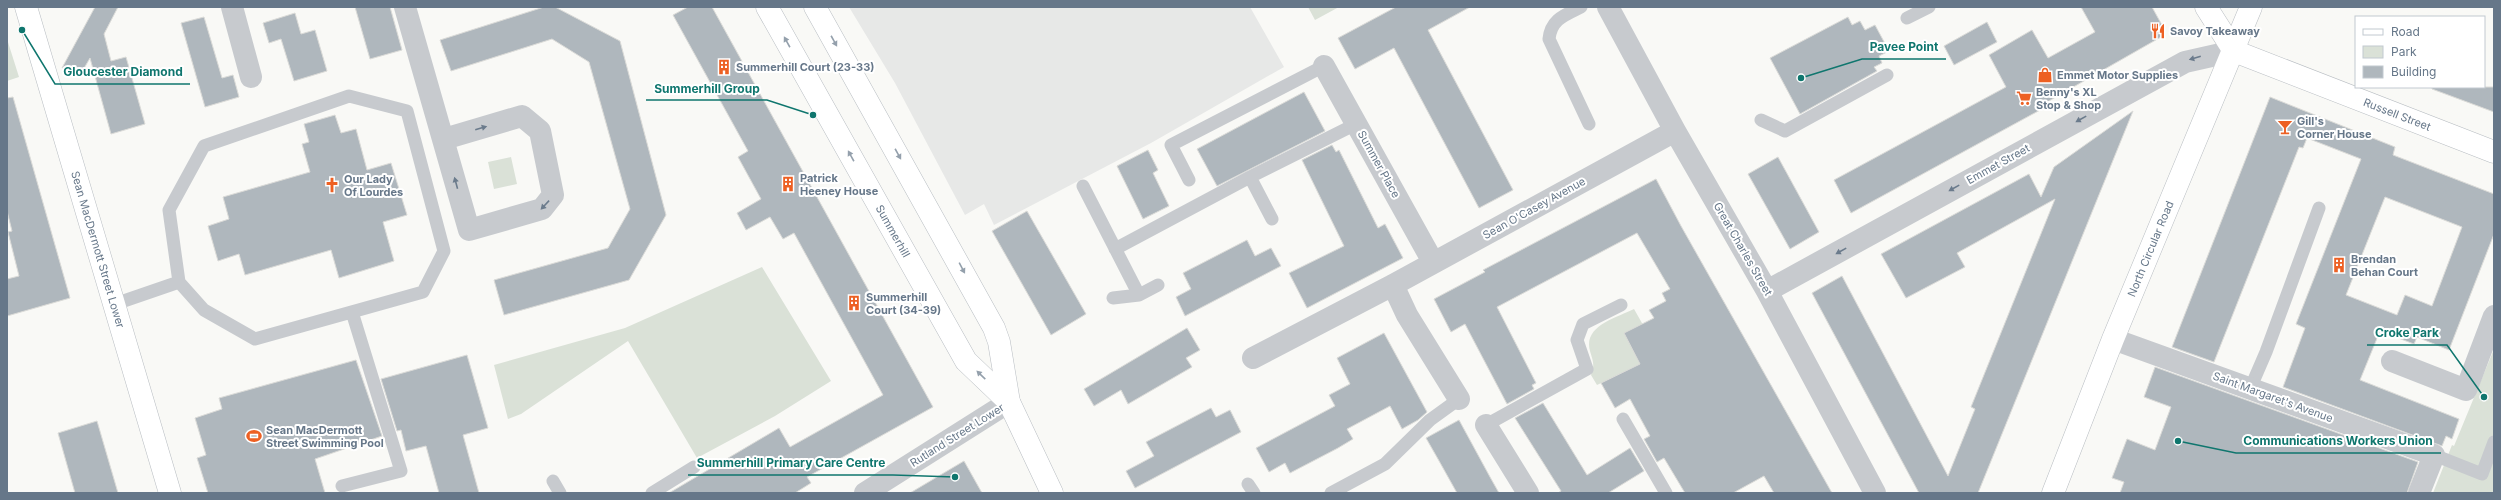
<svg xmlns="http://www.w3.org/2000/svg" width="2501" height="500" viewBox="0 0 2501 500" font-family="Inter,sans-serif">
  <rect width="100%" height="100%" fill="#f9f9f6"/>
  <!-- built -->
  <path fill="#e7e8e7" d="M849,7H1250L1284,67L1151,143L994,225L984,204L965,215L895,83Z"/>
  <!-- green -->
  <path fill="#dae1d7" d="M1308,7H1339L1315,20Z
    M7,39L19,77L7,81Z
    M511,157L517,184L494,189L488,162Z
    M762,267L831,381L775,416L697,458L628,341L521,414L508,419L494,365L625,328Z
    M1634,309L1655,346L1649,360L1597,385L1591,375C1595,365 1593,361 1590,351C1583,326 1616,318 1634,309Z
    M2494,349V493H2433L2452,445L2454,446Z"/>
  <!-- building -->
  <path fill="#afb7bd" stroke="#dbdbd8" fill-rule="evenodd" d="M95,7H118L104,34L111,61L126,57L145,124L111,134L90,58L79,77L62,68Z
    M355,7H390L402,50L370,59Z
    M544,7H555L620,41L666,215L629,280L504,315L494,280L608,248L630,209L589,62L552,39L451,71L440,40Z
    M688,7H712L933,407L807,477L811,483L795,493H669L779,428L790,447L883,395L794,233L783,239L770,217L746,230L737,213L761,199L738,157L748,151L673,15Z
    M1396,7H1470L1428,30L1513,190L1479,208L1394,48L1355,69L1338,38Z
    M2081,7H2152L2163,27L2161,37L2040,106L2042,109L1851,213L1834,180L2006,87L1989,55L2032,30L2048,58L2095,32Z
    M295,13L301,34L315,30L327,71L294,81L281,39L269,43L263,23Z
    M204,17L222,78L233,75L239,97L205,107L181,23Z
    M1848,17L1852,25L1860,21L1865,30L1875,25L1889,51L1879,56L1882,63L1874,67L1877,71L1800,114L1770,58Z
    M1987,22L1997,42L1954,65L1944,46Z
    M2432,87H2494V112L2432,89Z
    M1304,92L1325,131L1217,186L1197,149Z
    M13,97L70,298L7,316V279L19,276L8,232L12,231L7,211V98Z
    M2270,97L2395,147L2393,155L2494,194V234L2449,350L2417,337L2414,344L2380,331L2360,380L2459,419L2452,439L2446,436L2442,446L2283,387L2305,328L2296,324L2361,159L2307,138L2303,148L2299,147L2214,362L2172,347ZM2385,197L2462,227L2432,306L2405,295L2397,315L2346,295Z
    M2133,111L1978,493H1919L1812,293L1842,276L1948,476L1975,409L1971,407L2055,199L1957,253L1965,267L1906,298L1881,254L2029,174L2041,197L2054,167Z
    M335,115L341,133L356,129L367,170L391,163L407,215L383,222L394,261L339,278L331,250L245,275L239,254L218,261L208,226L229,219L223,197L310,172L302,144L309,142L304,124Z
    M1332,145L1336,152L1339,150L1378,228L1385,224L1403,258L1307,308L1289,273L1344,246L1302,160Z
    M1148,150L1158,170L1153,173L1169,206L1143,219L1117,166Z
    M1778,157L1819,232L1790,249L1748,174Z
    M1656,179L1681,226L1832,493H1774L1764,476L1733,493H1685L1664,458L1657,462L1644,439L1650,436L1630,399L1615,408L1601,383L1640,364L1624,333L1654,318L1649,310L1666,301L1662,293L1670,289L1637,233L1497,307L1536,383L1532,385L1534,389L1507,404L1465,324L1451,332L1434,299L1485,272L1483,270Z
    M1027,211L1086,314L1051,335L992,231Z
    M1247,240L1255,256L1271,248L1281,266L1185,316L1176,297L1191,289L1183,273Z
    M1187,328L1200,350L1186,358L1192,367L1128,404L1121,390L1094,406L1084,389Z
    M1384,333L1427,412L1418,420L1402,429L1390,406L1347,429L1353,439L1338,448L1290,473L1285,463L1269,472L1256,448L1335,406L1329,395L1350,384L1337,358Z
    M467,355L488,428L463,435L479,493H439L426,446L406,451L401,430L397,431L381,379Z
    M356,360L382,436L315,459L325,493H208L197,458L206,455L195,418L222,409L219,398Z
    M2155,367L2418,462L2407,493H2120L2124,482L2112,478L2127,439L2155,450L2171,407L2144,397Z
    M1543,403L1587,475L1630,448L1644,471L1608,493H1558L1561,491L1515,418Z
    M1211,408L1216,417L1230,410L1241,432L1135,488L1126,471L1154,456L1146,442Z
    M1459,420L1490,477L1499,493H1457L1438,459L1426,438Z
    M97,421L118,493H75L58,433Z
    M964,461L982,493H910Z"/>
  <g fill="none" stroke-linecap="round" stroke-linejoin="round">
    <!-- secondary casing -->
    <g stroke="#b9bec3" stroke-width="23">
      <g id="secondary">
        <path id="s1" d="M26,7L170,493"/>
        <path id="s2" d="M767,7L966,361L1009,402"/>
        <path d="M815,7L994,328L999,342L1009,402L1052,493"/>
        <path d="M2206,7L2234,51"/>
        <path id="s3" d="M2234,51L2494,152"/>
        <path id="s4" d="M2053,493L2113,339L2251,7"/>
      </g>
    </g>
    <!-- lane -->
    <path stroke="#c7cace" stroke-width="13" d="M1581,7C1565,15 1551,19 1549,39L1589,124
      M1907,18L1929,7
      M1761,120L1785,131L1887,75
      M1250,177L1272,219
      M1189,180L1171,145L1324,66
      M1083,186L1139,295
      M1115,249L1250,177L1356,124
      M1113,298L1139,295L1158,285
      M115,304L179,282L169,210L204,146L349,96L407,111L444,251L423,292L255,339L204,310L179,282
      M2250,389L2266,352L2319,208
      M1623,419L1666,493
      M1486,425L1587,369L1577,340L1583,324L1621,305
      M2434,455L2482,474L2494,442
      M553,481L560,493
      M1248,484L1254,493
      M342,486L401,471L352,312
      M652,493L694,467
      M1331,493L1385,464L1430,420L1459,399"/>
    <!-- street -->
    <path stroke="#c7cace" stroke-width="22" d="M232,7L251,77
      M405,7L469,230L542,209L553,195L540,131L522,116L444,139
      M1608,7L1675,131L1767,291L1875,493
      M1324,66L1433,262
      M1393,285L1407,315L1459,399
      M1767,291L2185,62L2234,51
      M2113,339L2434,455L2419,493
      M1253,358L1393,285L1675,131
      M2392,361L2466,390L2494,316
      M1486,425L1528,493
      M865,493L1009,402"/>
    <!-- secondary -->
    <use href="#secondary" stroke="#fff" stroke-width="22"/>
  </g>
  <!-- one-way arrows -->
  <defs><path id="oneway-solid" d="M-6-.8H1V-3.2L6.5 0L1 3.2V.8H-6Z"/></defs>
  <g fill="#94a0ac">
    <use href="#oneway-solid" transform="translate(834 41) rotate(61)"/>
    <use href="#oneway-solid" transform="translate(787 42) rotate(-119)"/>
    <use href="#oneway-solid" transform="translate(898 154) rotate(61)"/>
    <use href="#oneway-solid" transform="translate(851 156) rotate(-119)"/>
    <use href="#oneway-solid" transform="translate(962 268) rotate(62)"/>
    <use href="#oneway-solid" transform="translate(981 375) rotate(-136)"/>
  </g>
  <g fill="#6b7b8c">
    <use href="#oneway-solid" transform="translate(2195 58) rotate(164)"/>
    <use href="#oneway-solid" transform="translate(2081 119) rotate(151)"/>
    <use href="#oneway-solid" transform="translate(481 128) rotate(-16)"/>
    <use href="#oneway-solid" transform="translate(456 183) rotate(-105)"/>
    <use href="#oneway-solid" transform="translate(1954 188) rotate(151)"/>
    <use href="#oneway-solid" transform="translate(545 205) rotate(133)"/>
    <use href="#oneway-solid" transform="translate(1841 251) rotate(151)"/>
  </g>
  <!-- icons -->
  <defs>
    <g id="restaurant-bare" transform="scale(1.2)"><path d="M-5-6h1v4h1v-4h1v4h1v-4h1v5L-1.5 .5V6h-2V.5L-5-1ZM5-6V6H3V1.5H1.5Q1.5-4 5-6Z" fill="#ed6023" stroke="#fff" stroke-width="2.5" paint-order="stroke"/></g>
    <g id="building-bare" transform="scale(1.2)"><path d="M-4-6H4V6H1V3H-1V6H-4ZM-2.5-4.3h1.7v1.8h-1.7ZM.8-4.3h1.7v1.8H.8ZM-2.5-1h1.7V.8h-1.7ZM.8-1h1.7V.8H.8Z" fill="#ed6023" stroke="#fff" stroke-width="2.5" paint-order="stroke"/></g>
    <g id="shop-bare" transform="scale(1.2)"><path d="M-5-2.5h2.3a2.7 3.5 0 0 1 5.4 0H5L5.5 6h-11ZM-1.5-2.5h3a1.5 2.3 0 0 0-3 0Z" fill="#ed6023" stroke="#fff" stroke-width="2.5" paint-order="stroke"/></g>
    <g id="supermarket-bare" transform="scale(1.2)"><path d="M-6-5.5h2.5l.6 2H6L4.5 2H-2.5L-4.4-4H-6ZM-1.5 3.2a1.3 1.3 0 1 0 .1 0ZM3 3.2a1.3 1.3 0 1 0 .1 0Z" fill="#ed6023" stroke="#fff" stroke-width="2.5" paint-order="stroke"/></g>
    <g id="bar-bare" transform="scale(1.2)"><path d="M-6-5H6L.8 .8V4.5H3.5V6h-7V4.5H-.8V.8Z" fill="#ed6023" stroke="#fff" stroke-width="2.5" paint-order="stroke"/></g>
    <g id="church-bare" transform="scale(1.2)"><path d="M-1.2-6h2.4v3.5h3.3v2.4h-3.3V6h-2.4V-.1h-3.3v-2.4h3.3Z" fill="#ed6023" stroke="#fff" stroke-width="2.5" paint-order="stroke"/></g>
    <g id="stadium-bare" transform="scale(1.2)"><path d="M0-5a6.5 5 0 1 0 0 10a6.5 5 0 1 0 0-10ZM-3.5-1.8h7v3.6h-7Z" fill="#ed6023" stroke="#fff" stroke-width="2.5" paint-order="stroke"/></g>
  </defs>
  <g fill-rule="evenodd">
    <use href="#restaurant-bare" x="2158" y="31"/>
    <use href="#building-bare" x="724" y="67"/>
    <use href="#shop-bare" x="2045" y="75"/>
    <use href="#supermarket-bare" x="2024" y="98"/>
    <use href="#bar-bare" x="2285" y="127"/>
    <use href="#building-bare" x="788" y="184"/>
    <use href="#church-bare" x="332" y="185"/>
    <use href="#building-bare" x="2339" y="265"/>
    <use href="#building-bare" x="854" y="303"/>
    <use href="#stadium-bare" x="254" y="436"/>
  </g>
  <g text-anchor="middle" dominant-baseline="central" stroke-width="4" stroke-linejoin="round" paint-order="stroke">
    <!-- poi labels -->
    <g font-size="11" font-weight="bold" fill="#667789" stroke="#fff" text-anchor="start">
      <text x="2170" y="31">Savoy Takeaway</text>
      <text x="736" y="67">Summerhill Court (23-33)</text>
      <text x="2057" y="75">Emmet Motor Supplies</text>
      <text x="2036" y="92">Benny's XL<tspan x="2036" dy="13">Stop &amp; Shop</tspan></text>
      <text x="2297" y="121">Gill's<tspan x="2297" dy="13">Corner House</tspan></text>
      <text x="800" y="178">Patrick<tspan x="800" dy="13">Heeney House</tspan></text>
      <text x="344" y="179">Our Lady<tspan x="344" dy="13">Of Lourdes</tspan></text>
      <text x="2351" y="259">Brendan<tspan x="2351" dy="13">Behan Court</tspan></text>
      <text x="866" y="297">Summerhill<tspan x="866" dy="13">Court (34-39)</tspan></text>
      <text x="266" y="430">Sean MacDermott<tspan x="266" dy="13">Street Swimming Pool</tspan></text>
    </g>
    <!-- street labels -->
    <g font-size="11" fill="#667789" stroke="#fff">
      <text stroke="none"><textPath href="#s3" startOffset="175">Russell Street</textPath></text>
      <text transform="translate(1379 164) rotate(61)">Summer Place</text>
      <text transform="translate(1998 164) rotate(-29)">Emmet Street</text>
      <text transform="translate(1534 208) rotate(-29)">Sean O'Casey Avenue</text>
      <text stroke="none"><textPath href="#s2" startOffset="257">Summerhill</textPath></text>
      <text transform="translate(1743 249) rotate(60)">Great Charles Street</text>
      <text stroke="none"><textPath href="#s4" startOffset="263">North Circular Road</textPath></text>
      <text stroke="none"><textPath href="#s1" startOffset="253">Sean MacDermott Street Lower</textPath></text>
      <text transform="translate(2273 397) rotate(20)">Saint Margaret's Avenue</text>
      <text transform="translate(957 435) rotate(-32)">Rutland Street Lower</text>
    </g>
  </g>
  <!-- callouts -->
  <path fill="none" stroke="#0f766e" stroke-width="1.5" d="M1801 78L1862 59H1946M22 30L55 84H190M813 115L767 100H646M2484 397L2447 345H2367M2178 441L2236 453H2441M955 477L893 475H688"/>
  <g fill="#0f766e" stroke="#fff" stroke-width="1.5">
    <circle cx="1801" cy="78" r="4"/>
    <circle cx="22" cy="30" r="4"/>
    <circle cx="813" cy="115" r="4"/>
    <circle cx="2484" cy="397" r="4"/>
    <circle cx="2178" cy="441" r="4"/>
    <circle cx="955" cy="477" r="4"/>
  </g>
  <g font-size="12" text-anchor="middle" font-weight="bold" fill="#0f766e" stroke="#fff" stroke-width="4" stroke-linejoin="round" paint-order="stroke">
    <text x="1904" y="51">Pavee Point</text>
    <text x="123" y="76">Gloucester Diamond</text>
    <text x="707" y="93">Summerhill Group</text>
    <text x="2407" y="337">Croke Park</text>
    <text x="2338" y="445">Communications Workers Union</text>
    <text x="791" y="467">Summerhill Primary Care Centre</text>
  </g>
  <!-- border -->
  <rect width="2501" height="500" fill="none" stroke="#667789" stroke-width="16"/>
  <!-- legend -->
  <rect x="2355" y="16" width="130" height="72" fill="#ffffff" stroke="#c2c9d0"/>
  <rect x="2363" y="29" width="20" height="6" fill="#ffffff" stroke="#c2c9d0"/>
  <text x="2391" y="36" font-size="12" fill="#667789">Road</text>
  <rect x="2363" y="46" width="20" height="12" fill="#dae1d7" stroke="#c2c9d0"/>
  <text x="2391" y="56" font-size="12" fill="#667789">Park</text>
  <rect x="2363" y="66" width="20" height="12" fill="#afb7bd" stroke="#c2c9d0"/>
  <text x="2391" y="76" font-size="12" fill="#667789">Building</text>
</svg>
